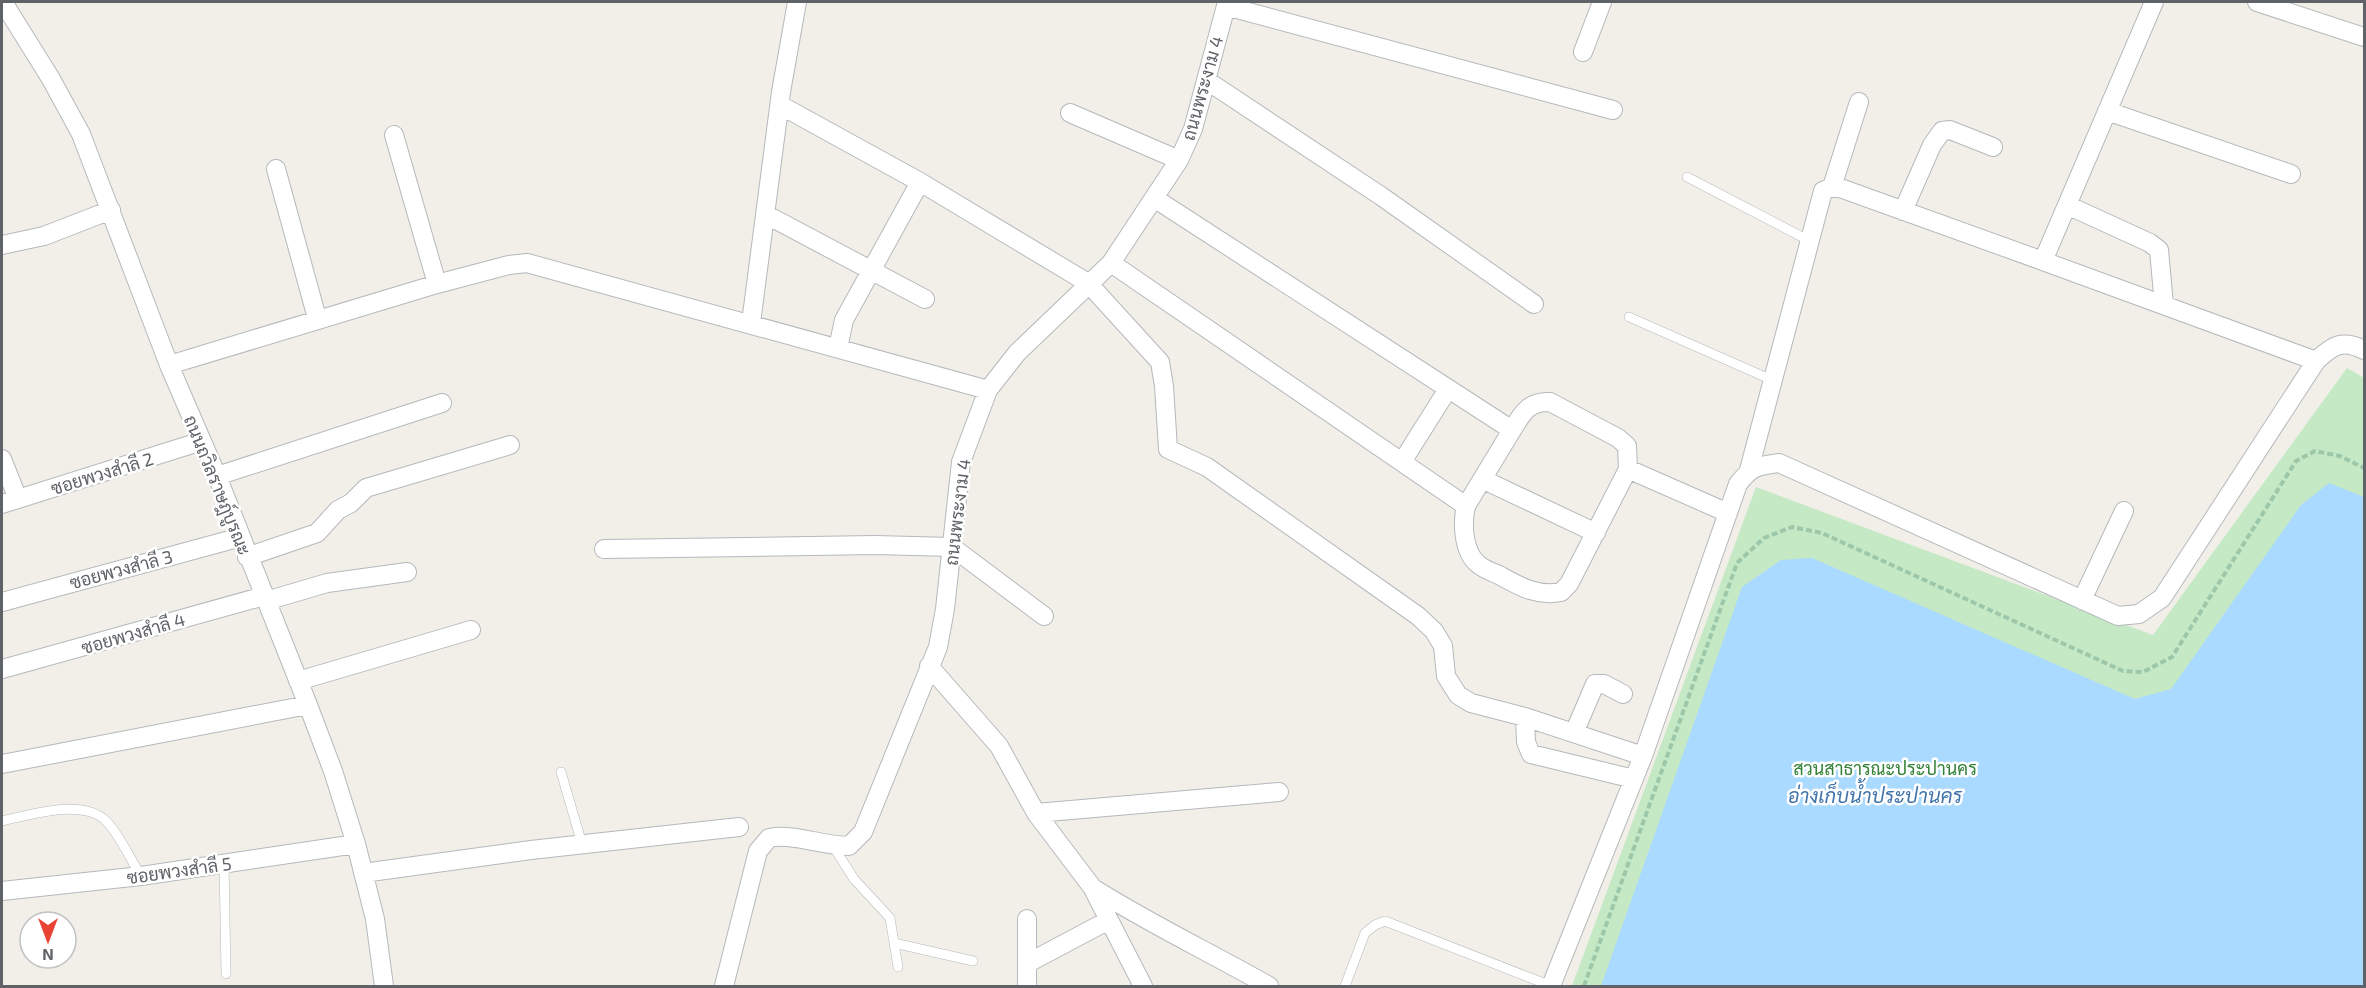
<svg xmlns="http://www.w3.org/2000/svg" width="2366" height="988" viewBox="0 0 2366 988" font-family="'Exo 2',Sarabun,sans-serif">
  <rect width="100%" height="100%" fill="#f1efe8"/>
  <!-- green -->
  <path fill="#c5e8c5" d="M2347,368L2364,378V986H1572L1756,487L2153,635Z"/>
  <!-- water -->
  <path fill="#aadaff" d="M2329,483L2364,497V986H1601L1742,587L1781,560L1812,558L2135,699L2171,689L2301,505Z"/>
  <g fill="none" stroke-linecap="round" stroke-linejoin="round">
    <!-- lane casing -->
    <g stroke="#b5b8bc" stroke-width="10">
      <path id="lane" d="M1687,177L1808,240
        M1629,317L1772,380
        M561,772L582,844
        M2,821C29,815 83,798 106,821C120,835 130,859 141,876
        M833,846L854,879L890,918L898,967
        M224,863L226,974
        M894,943L973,961
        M1345,986L1365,933L1375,925L1385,921L1551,986"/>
    </g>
    <!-- street casing -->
    <g stroke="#b5b8bc" stroke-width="20">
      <path id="street" d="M3,2L51,79L81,134L169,365L217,476L308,705L333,771L356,844L375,919L384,986
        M2154,2L2043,261L2316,361
        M2257,2L2364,37
        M1226,6L1613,110
        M1583,52L1602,2
        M1206,80L1381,196L1534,304
        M780,105L920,182L1088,283L1160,362L1164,386L1168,449L1207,467L1418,616L1434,631L1443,646L1446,676L1458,695L1471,703L1525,717L1643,756
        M2107,111L2291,174
        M1070,113L1179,160
        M394,135L437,284
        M276,169L317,318
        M1832,187L1859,102
        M2067,205L2150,243L2159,250L2164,305
        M1903,211L1932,145L1942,131L1950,130L1993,147
        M765,214L925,299
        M2,245L44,236L111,210
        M1111,263L1466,506L1512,430L1154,198
        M751,323L781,92L797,2
        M838,348L844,320L920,182
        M169,365L437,284L509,265L527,263L988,390
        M2,459L18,499
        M1402,462L1448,389
        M1628,469L1728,513
        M1749,470L1823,191L1832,187L1843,189L2043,261
        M217,476L442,403
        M1482,479L1596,533
        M2,504L202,441
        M1466,506C1462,523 1463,552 1478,564C1483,569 1492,572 1499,575C1519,586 1537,597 1561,592L1569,584L1628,469L1627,446L1618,438L1550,402C1528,401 1522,414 1512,430
        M604,549L875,545L952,547L1044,616
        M247,557L317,533L338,510L351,503L366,488L510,445
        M2082,600L2124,511
        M266,601L327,583L407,572
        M2,602L241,537
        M929,666L999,746L1036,813L1092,887L1143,986
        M2,669L264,596
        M298,681L471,630
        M1525,717L1526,742L1531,754L1634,779
        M1574,733L1595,684H1604L1623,694
        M2,764L308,705
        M1036,813L1279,792
        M363,873L531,850L739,827
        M1093,888C1150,924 1211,953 1269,986
        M2,891L141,876L356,844
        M1028,963L1109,920
        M724,986L758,851L769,838C794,833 823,846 849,846L863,832L938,647L945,609L961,462L988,390L1017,353L1111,263L1179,160L1193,129L1227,2
        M1027,986V919
        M1551,986L1643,756L1738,484C1752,466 1757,466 1779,463L2118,616L2139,614L2162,598L2316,361C2333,345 2342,339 2364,350"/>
    </g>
    <!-- path -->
    <path stroke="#9cc7a9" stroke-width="4" stroke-dasharray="6 3" stroke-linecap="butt" d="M1584,986L1737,563L1764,538L1792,527L1822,533L2123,671L2143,672L2172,657L2296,461L2315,451L2340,456L2364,468"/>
    <!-- lane -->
    <use href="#lane" stroke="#fff" stroke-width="9"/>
    <!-- street -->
    <use href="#street" stroke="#fff" stroke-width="18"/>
  </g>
  <g text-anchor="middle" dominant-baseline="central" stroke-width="5" stroke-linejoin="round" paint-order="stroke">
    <!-- street labels -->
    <g font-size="18" fill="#5f6368" stroke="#fff">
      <text transform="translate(1202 88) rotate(-74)">ถนนพระงาม 4</text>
      <text transform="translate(102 473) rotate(-17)">ซอยพวงสำลี 2</text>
      <text transform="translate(218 485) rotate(68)">ถนนถวิลราษฎ์บูรณะ</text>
      <text transform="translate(957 512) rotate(-83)">ถนนพระงาม 4</text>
      <text transform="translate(121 569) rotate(-15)">ซอยพวงสำลี 3</text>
      <text transform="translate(133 633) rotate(-16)">ซอยพวงสำลี 4</text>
      <text transform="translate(179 870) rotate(-8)">ซอยพวงสำลี 5</text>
    </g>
    <!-- park labels -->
    <g font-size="18" fill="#348238" stroke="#fff">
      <text x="1885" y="768">สวนสาธารณะประปานคร</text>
    </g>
    <!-- water labels -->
    <g font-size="20" font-style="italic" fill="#4174aa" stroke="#fff">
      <text x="1875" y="795">อ่างเก็บน้ำประปานคร</text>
    </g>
  </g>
  <!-- border -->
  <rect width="2366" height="988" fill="none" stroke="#5f6368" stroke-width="6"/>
  <!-- north arrow -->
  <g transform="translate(48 940) rotate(180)"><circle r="28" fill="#ffffff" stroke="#bfc1c3" stroke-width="1.5"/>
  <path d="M0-4.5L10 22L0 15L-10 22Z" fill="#ea4335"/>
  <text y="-9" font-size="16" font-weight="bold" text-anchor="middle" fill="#5f6368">N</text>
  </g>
</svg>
